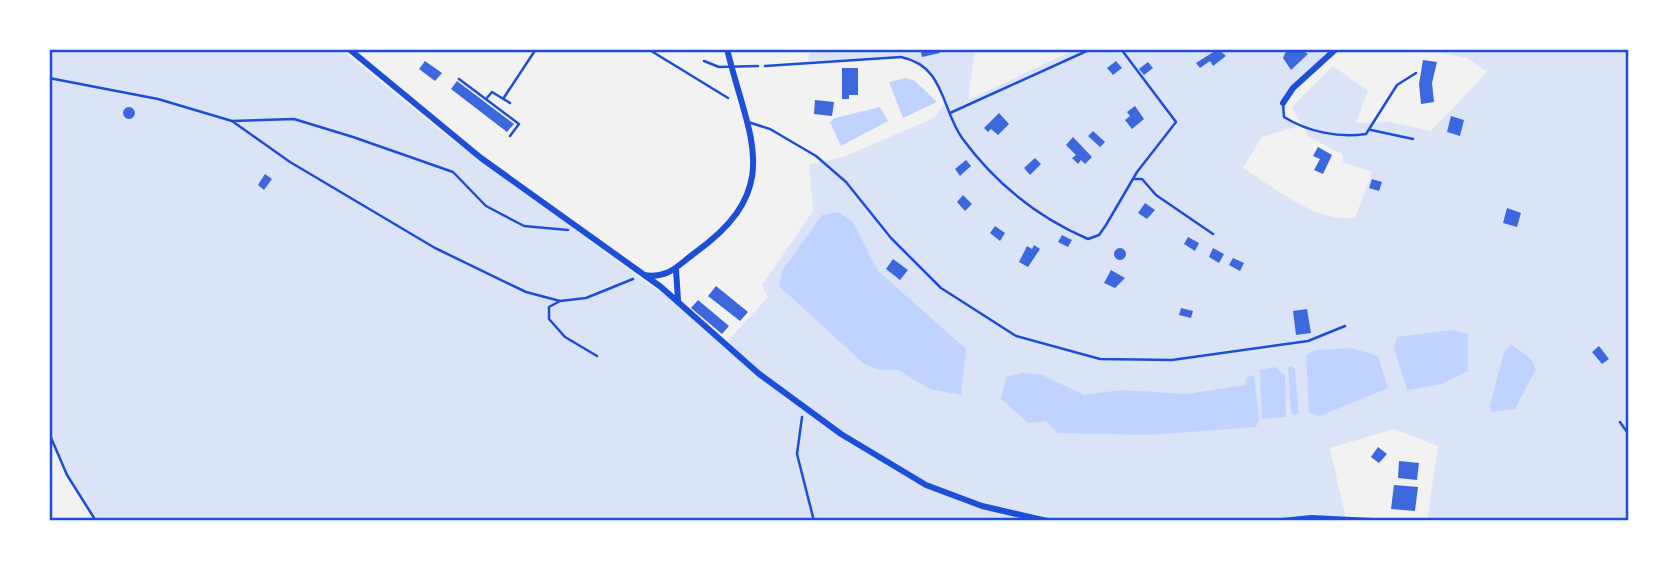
<svg xmlns="http://www.w3.org/2000/svg" width="1678" height="570" viewBox="0 0 1678 570" font-family="'DM Sans',sans-serif">
  <rect width="100%" height="100%" fill="#f2f2f2"/>
  <!-- green -->
  <path fill="#dbe4f7" d="M49,49H340L438,129L658,291L661,287L725,344L768,297L762,285L813,211L809,164L843,157L934,118L946,101C938,78 926,62 901,57L808,61L810,49H975L968,100L1076,49H1336C1316,67 1282,87 1285,117L1299,126L1262,137L1243,168C1275,188 1315,222 1355,218L1372,172L1343,162L1342,154L1309,137L1292,107L1333,66L1368,91L1356,123L1390,122L1431,131L1487,72L1467,58L1422,49H1629V521H1427L1438,446L1394,429L1330,448L1346,519L1373,521H96L67,475L53,444L49,449Z"/>
  <!-- water -->
  <path fill="#bfd3fe" d="M906,78L915,81L937,102L903,118L889,82Z
    M880,107L888,121L841,146L830,122L835,118Z
    M838,212L853,222L878,271L966,349L961,395L930,389L898,370H879L863,363L779,286L782,271L822,215Z
    M1451,330L1468,334V371L1442,384L1407,390L1394,348L1397,337Z
    M1511,344L1531,359L1536,369L1515,409L1491,412L1490,406L1504,352Z
    M1351,348L1378,356L1388,388L1320,416L1309,413L1306,355L1315,350Z
    M1291,366L1295,369L1299,413L1294,415L1291,413L1288,368Z
    M1275,367L1285,375L1286,417L1262,419L1260,370Z
    M1023,373L1042,375L1084,395L1121,390L1187,394L1245,385L1246,378L1254,375L1259,420L1256,427L1149,435L1057,433L1046,421L1028,423L1001,399L1006,377Z"/>
  <!-- building -->
  <path fill="#3d67dc" d="M920,49H939L940,53L922,57Z
    M1218,49L1226,56L1213,66L1210,61L1200,68L1196,63Z
    M1287,49H1300L1308,54L1291,70L1283,58Z
    M1423,60L1437,62L1432,83L1434,102L1421,104L1419,84Z
    M425,61L442,73L435,81L419,69Z
    M1116,61L1122,68L1113,75L1107,68Z
    M1148,62L1153,68L1144,75L1139,69Z
    M842,68H858V95H849V99H842Z
    M457,81L514,124L507,132L451,89Z
    M815,100L834,102L832,116L814,114Z
    M1135,106L1144,119L1132,129L1125,120L1130,116L1127,112Z
    M123 113a6 6 0 1 1 12 0a6 6 0 1 1-12 0Z
    M999,113L1009,124L998,135L991,129L988,132L984,128Z
    M1451,116L1464,120L1460,136L1447,132Z
    M1093,131L1105,142L1100,147L1088,136Z
    M1073,137L1092,157L1085,164L1081,160L1078,164L1072,158L1076,155L1066,145Z
    M1318,147L1332,155L1323,174L1314,170L1320,159L1313,156Z
    M1035,158L1041,164L1030,175L1024,168Z
    M966,160L971,166L960,176L955,169Z
    M265,174L272,179L264,190L258,185Z
    M1372,179L1382,182L1379,191L1369,188Z
    M963,195L972,204L965,211L957,202Z
    M1145,203L1155,210L1147,219L1138,213Z
    M1507,208L1521,213L1517,227L1503,223Z
    M995,226L1005,233L1000,241L990,233Z
    M1062,235L1072,240L1068,247L1058,242Z
    M1188,237L1199,243L1195,251L1184,244Z
    M1034,245L1040,249L1028,267L1019,262L1027,246L1032,249Z
    M1114 254a6 6 0 1 1 12 0a6 6 0 1 1-12 0Z
    M1213,248L1224,254L1219,263L1209,257Z
    M1233,258L1244,263L1240,271L1229,265Z
    M893,259L908,270L900,280L886,269Z
    M1111,270L1125,278L1115,288L1104,283Z
    M716,286L748,312L740,321L708,296Z
    M698,300L729,326L722,334L691,308Z
    M1181,308L1193,311L1191,318L1179,315Z
    M1307,309L1311,333L1296,335L1293,311Z
    M1599,346L1609,359L1602,364L1592,352Z
    M1378,447L1387,454L1379,463L1371,457Z
    M1399,461L1419,463L1417,480L1398,478Z
    M1394,485L1418,487L1415,511L1391,509Z"/>
  <g fill="none" stroke-linecap="round" stroke-linejoin="round">
    <!-- path -->
    <path stroke="#1d4ed8" stroke-width="2.5" d="M648,49L728,98
      M765,66L901,57C945,66 941,108 962,138C995,183 1037,217 1088,239L1099,235L1106,225L1137,172L1176,122L1121,49
      M49,78L158,99L232,121L290,162L435,248L526,292L560,301L586,298L633,279
      M459,79L519,124L510,136
      M486,99L492,92L510,103
      M503,99L536,49
      M950,113L1091,49
      M232,121L294,119L353,137L453,172L486,206L524,226L568,230
      M1133,179H1142L1156,195L1213,234
      M560,301L549,307V319L565,337L597,356
      M802,417L797,454L814,521
      M1620,422L1629,435
      M49,433L67,475L96,521"/>
    <!-- service -->
    <path stroke="#1d4ed8" stroke-width="2.5" d="M704,61L719,67L758,66
      M1283,103L1284,117C1308,132 1339,138 1366,134L1397,85L1416,73
      M748,122L770,129L816,156L846,182L891,238L941,288L1016,336L1100,359L1172,360L1308,341L1345,326
      M1371,130L1413,139"/>
    <!-- minor -->
    <path stroke="#1d4ed8" stroke-width="6" d="M349,49L481,158L661,287L758,373L841,434L926,485L982,506L1047,521
      M1283,103L1293,88L1336,49
      M676,270L678,300
      M644,275C669,279 678,265 696,252C786,187 748,137 727,49
      M1282,521L1311,518L1373,521"/>
  </g>
  <!-- border -->
  <rect width="1678" height="570" fill="none" stroke="#ffffff" stroke-width="102"/>
  <rect x="51" y="51" width="1576" height="468" fill="none" stroke="#1d4ed8" stroke-width="2.5"/>
</svg>
